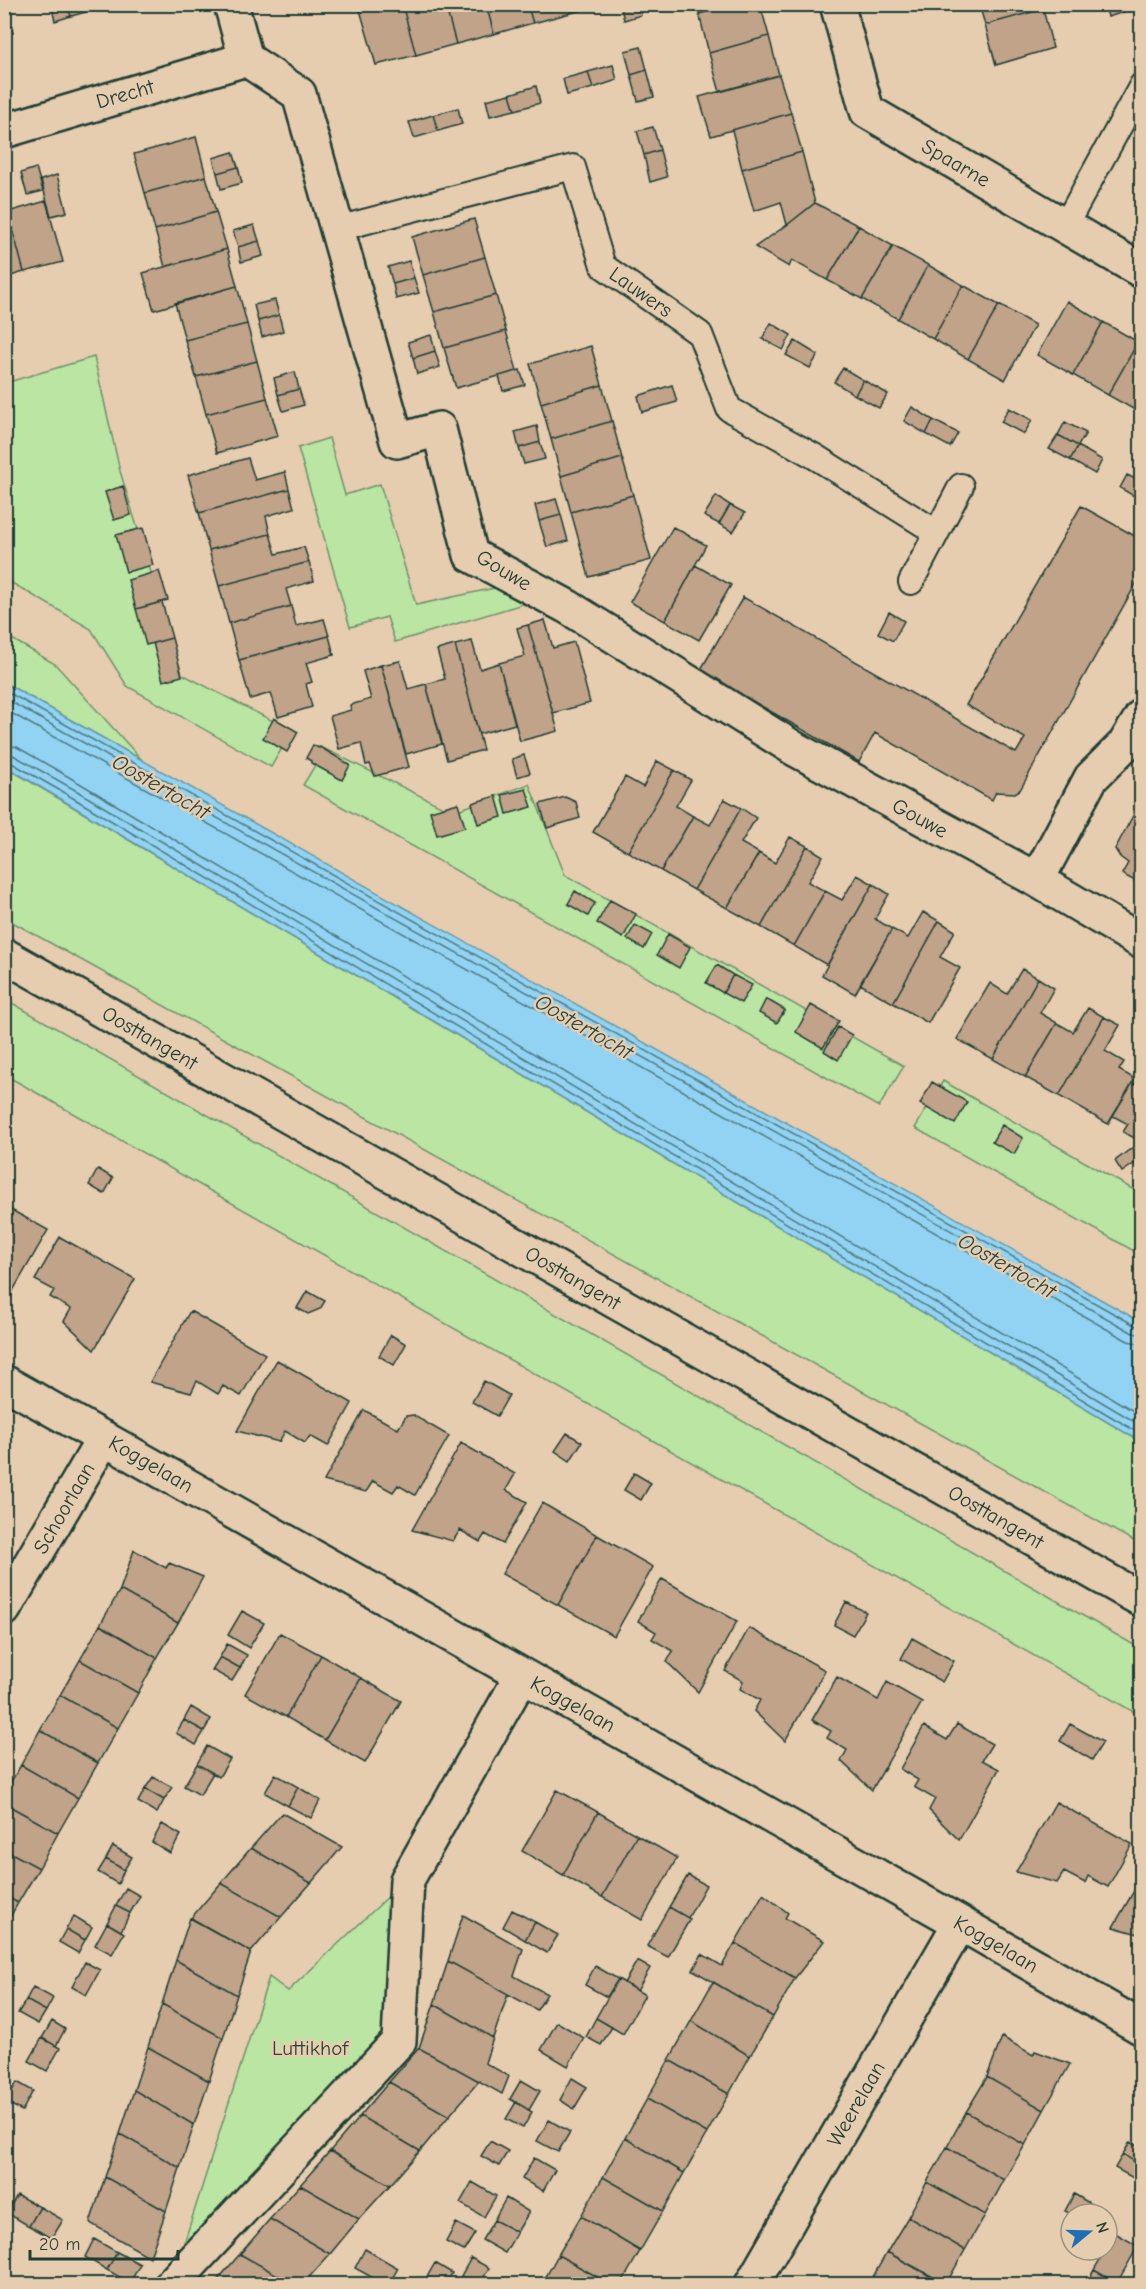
<svg xmlns="http://www.w3.org/2000/svg" width="1146" height="2289" viewBox="0 0 1146 2289" font-family="'Comic Neue',sans-serif">
  <rect width="100%" height="100%" fill="#e7cdaf"/>
  <filter id="ink" filterUnits="userSpaceOnUse"><feTurbulence type="fractalNoise" baseFrequency=".0167" numOctaves="2"/><feDisplacementMap in="SourceGraphic" scale="12" xChannelSelector="R" yChannelSelector="G"/><feConvolveMatrix kernelMatrix="1 2 1 2 8 2 1 2 1" color-interpolation-filters="sRGB"/></filter>
  <g filter="url(#ink)">
    <!-- green -->
    <path fill="#bbe5a2" stroke="#6d916b" stroke-width="1.5" d="M94,357L120,471L182,674L292,731L271,767L127,686L91,629L5,579V383Z
      M329,438L345,495L380,484L416,605L499,587L526,603L395,642L387,617L350,627L298,448Z
      M5,635L55,664L142,760L5,683Z
      M325,749L453,812L529,784L565,875L904,1066L879,1107L303,785Z
      M4,766L1141,1442V1545L5,918Z
      M5,999L1141,1649V1716L5,1075Z
      M943,1081L1141,1194V1255L915,1128Z
      M408,1878L399,2041L171,2284L269,1977L288,1991Z"/>
    <!-- water -->
    <path fill="#92d3f3" stroke="#6497a7" stroke-width="1.5" d="M5,683L1141,1322V1442L5,766Z"/>
    <g fill="none" stroke-linecap="round" stroke-linejoin="round">
      <!-- shore -->
      <path stroke="#4d7980" stroke-width="1.5" d="M4,690L1136,1326L1142,1327
        M4,698L1133,1333L1142,1335
        M4,709L1128,1341L1142,1344
        M4,744L17,747L81,784L1142,1416
        M4,753L13,755L77,791L1142,1426
        M4,761L10,762L73,798L1142,1435"/>
    </g>
    <!-- building -->
    <path fill="#c0a389" stroke="#1f3d34" stroke-width="1.5" d="M51,4H67L71,16L55,21Z
      M67,4H84L86,12L71,16Z
      M378,4H402L416,55L376,65L360,10Z
      M402,4H445L456,44L416,55Z
      M445,4H486L494,34L456,44Z
      M486,4H527L533,23L494,34Z
      M527,4H569L571,13L533,23Z
      M569,4H603L571,13Z
      M620,4H639L641,15L624,20Z
      M696,4H733L699,14Z
      M733,4H760L769,36L709,53L699,14Z
      M979,4H1041L1043,9L985,25Z
      M1105,4H1122L1124,12L1108,17Z
      M1043,9L1053,48L996,65L985,25Z
      M7,10L13,33L4,35V11Z
      M769,36L779,75L720,92L709,53Z
      M641,47L647,70L631,75L625,51Z
      M613,65L617,80L593,88L588,72Z
      M647,70L654,97L638,101L631,75Z
      M588,72L593,88L567,95L563,79Z
      M779,75L791,113L711,136L699,97Z
      M536,86L540,103L515,110L510,94Z
      M510,94L515,110L490,116L486,100Z
      M458,108L462,124L438,131L433,115Z
      M791,113L802,152L742,169L732,130Z
      M433,115L438,131L414,138L409,122Z
      M653,127L660,150L644,155L637,131Z
      M196,137L206,176L145,193L134,154Z
      M660,150L667,177L650,182L644,155Z
      M233,152L238,167L217,173L213,158Z
      M802,152L815,203L787,225L781,202L754,211L742,169Z
      M238,167L242,183L221,189L217,173Z
      M36,168L43,191L27,195L21,173Z
      M57,175L67,212L51,216L41,180Z
      M206,176L216,212L155,230L145,193Z
      M46,201L63,262L24,272L8,212Z
      M815,203L859,226L827,280L792,260L789,267L755,247L787,225Z
      M8,212L24,272L4,278V213Z
      M216,212L227,249L165,267L155,230Z
      M474,219L485,257L423,275L412,237Z
      M254,225L259,241L238,247L233,231Z
      M859,226L893,246L862,299L827,280Z
      M259,241L263,256L241,262L238,247Z
      M893,246L928,265L898,319L862,299Z
      M227,249L237,286L154,310L143,273Z
      M485,257L496,295L434,312L423,275Z
      M409,261L414,278L393,284L388,267Z
      M928,265L963,285L933,339L898,319Z
      M414,278L419,293L396,299L393,284Z
      M963,285L999,305L968,359L933,339Z
      M237,286L247,324L185,340L175,303Z
      M496,295L506,331L444,348L434,312Z
      M275,300L279,315L258,321L254,305Z
      M1067,301L1103,322L1073,375L1037,355Z
      M999,305L1035,325L1005,380L968,359Z
      M279,315L283,331L262,337L258,321Z
      M1103,322L1138,342L1108,395L1073,375Z
      M771,323L791,335L783,350L762,339Z
      M247,324L257,361L196,377L185,340Z
      M506,331L517,371L456,388L444,348Z
      M431,335L435,351L413,358L408,342Z
      M795,341L818,355L810,368L786,355Z
      M1138,342L1142,344V414L1108,395Z
      M591,346L602,385L541,403L530,364Z
      M435,351L440,367L417,374L413,358Z
      M257,361L267,398L206,414L196,377Z
      M843,368L863,380L855,395L834,382Z
      M520,370L525,385L503,391L499,376Z
      M295,372L299,389L278,395L274,378Z
      M863,380L888,394L879,408L855,395Z
      M602,385L612,421L551,439L541,403Z
      M672,385L677,402L642,412L638,396Z
      M299,389L304,405L283,411L278,395Z
      M267,398L278,436L217,453L206,414Z
      M912,407L933,420L926,434L904,421Z
      M1009,408L1032,420L1024,434L1001,422Z
      M933,420L958,433L950,447L926,434Z
      M612,421L622,458L561,476L551,439Z
      M1065,422L1086,433L1078,446L1058,435Z
      M537,426L540,442L519,448L515,432Z
      M1058,435L1078,446L1070,460L1049,449Z
      M540,442L545,459L524,464L519,448Z
      M1078,446L1102,460L1095,474L1070,460Z
      M248,458L255,480L285,472L289,489L199,513L188,475Z
      M622,458L633,495L571,512L561,476Z
      M1127,475L1142,482L1141,500L1120,488Z
      M123,486L131,515L114,520L105,492Z
      M289,489L294,508L266,516L270,534L209,550L199,513Z
      M633,495L651,560L589,577L571,512Z
      M716,496L730,505L719,524L704,516Z
      M556,499L561,515L539,521L535,505Z
      M730,505L745,513L733,532L719,524Z
      M1081,506L1142,540V573L1020,790L1015,793L996,792L992,800L875,733L859,762L700,671L743,597L1016,753L1025,738L966,705Z
      M561,515L568,541L547,547L539,521Z
      M673,527L706,545L665,621L630,602Z
      M143,528L153,565L126,572L116,535Z
      M270,534L276,554L304,547L309,562L219,586L209,550Z
      M309,562L314,581L286,589L291,606L229,623L219,586Z
      M695,565L731,585L699,640L665,621Z
      M159,571L168,600L136,609L128,580Z
      M162,602L172,638L146,645L136,609Z
      M291,606L296,626L324,619L329,636L239,660L229,623Z
      M889,612L904,621L893,641L878,633Z
      M545,620L553,648L574,642L590,703L553,713L528,625Z
      M528,625L558,731L520,741L499,663L525,656L517,628Z
      M329,636L334,655L306,663L312,682L306,684L312,707L278,717L271,693L250,699L239,660Z
      M172,638L182,676L163,681L153,643Z
      M472,641L480,669L499,663L515,724L479,734L455,645Z
      M455,645L483,750L447,760L426,684L445,679L437,650Z
      M400,661L408,689L426,684L442,744L406,754L381,665Z
      M381,665L409,767L375,776L370,764L366,765L361,743L339,749L330,716L351,710L350,705L371,699L363,671Z
      M274,718L298,732L287,752L263,738Z
      M313,745L319,748L320,747L350,765L342,780L311,763V761L306,758Z
      M524,755L530,773L517,777L512,759Z
      M657,761L674,770L628,852L593,832L625,777L643,787Z
      M674,770L691,780L676,806L693,816L661,871L628,852Z
      M526,789L532,807L507,814L502,795Z
      M496,796L502,817L478,824L472,803Z
      M565,797L576,802L580,818L547,828L540,804Z
      M724,799L741,808L694,890L661,871L693,816L710,825Z
      M1142,799V885L1122,874L1128,863L1120,857L1115,849Z
      M458,803L465,827L437,835L430,811Z
      M741,808L756,818L741,843L759,853L727,908L694,890Z
      M790,837L807,846L761,927L727,908L759,853L775,863Z
      M807,846L823,856L808,882L825,891L794,946L761,927Z
      M857,875L873,884L827,965L794,946L825,891L842,900Z
      M873,884L889,894L875,919L892,929L855,994L822,975Z
      M575,891L595,903L588,916L568,904Z
      M610,900L636,914L623,938L597,923Z
      M923,912L939,921L893,1003L860,984L892,929L908,938Z
      M939,921L955,931L940,957L960,968L928,1023L893,1003Z
      M635,925L652,934L644,949L627,939Z
      M668,934L690,947L679,968L657,955Z
      M717,965L733,975L723,993L706,983Z
      M1022,969L1038,978L993,1059L957,1039L990,983L1007,994Z
      M733,975L752,985L741,1003L723,993Z
      M1038,978L1054,988L1040,1013L1057,1023L1025,1077L993,1059Z
      M766,999L785,1010L777,1023L759,1013Z
      M811,1005L839,1021L823,1048L796,1032Z
      M1088,1008L1104,1017L1059,1096L1025,1077L1057,1023L1073,1032Z
      M1104,1017L1120,1025L1105,1051L1124,1062L1119,1070L1135,1079L1108,1124L1059,1096Z
      M838,1027L852,1035L838,1060L824,1051Z
      M932,1082L967,1102L955,1124L920,1104Z
      M1132,1083L1142,1088V1142L1123,1132L1128,1124L1113,1116Z
      M1002,1125L1023,1138L1014,1154L992,1142Z
      M1133,1147L1141,1159L1122,1172L1115,1161Z
      M98,1169L113,1178L104,1194L89,1185Z
      M4,1206L48,1230L7,1301L4,1298Z
      M60,1237L135,1279L94,1350L64,1321L71,1309L50,1297L54,1290L35,1280Z
      M307,1291L325,1301L320,1309L308,1314L297,1308Z
      M190,1311L265,1354L241,1396L223,1386L218,1394L197,1381L191,1393L150,1382Z
      M391,1335L406,1344L394,1365L379,1356Z
      M277,1360L352,1403L328,1446L310,1436L305,1443L285,1431L279,1442L237,1431Z
      M484,1381L509,1395L497,1416L472,1402Z
      M364,1410L398,1429L406,1416L413,1415L449,1436L415,1495L398,1485L393,1492L373,1481L366,1492L324,1481Z
      M567,1433L582,1442L570,1461L555,1451Z
      M461,1443L515,1474L506,1490L527,1502L503,1544L485,1534L480,1542L460,1530L453,1541L412,1530Z
      M634,1473L651,1483L641,1500L624,1490Z
      M542,1503L597,1535L558,1605L502,1574Z
      M597,1535L653,1567L614,1636L558,1605Z
      M134,1550L166,1568L169,1563L203,1577L178,1623L120,1590Z
      M662,1579L737,1621L698,1692L667,1662L673,1651L652,1639L656,1632L638,1621Z
      M120,1590L178,1623L157,1658L100,1625Z
      M846,1602L866,1612L853,1635L834,1625Z
      M242,1611L264,1623L249,1648L228,1635Z
      M100,1625L157,1658L138,1693L80,1660Z
      M749,1628L825,1670L785,1741L754,1711L760,1700L740,1689L743,1681L725,1671Z
      M280,1633L321,1655L286,1717L245,1694Z
      M912,1638L954,1661L942,1682L901,1659Z
      M227,1644L247,1655L240,1668L220,1657Z
      M321,1655L361,1678L325,1740L286,1717Z
      M220,1657L240,1668L232,1681L212,1670Z
      M80,1660L138,1693L118,1728L60,1695Z
      M837,1677L878,1700L887,1682L922,1702L872,1790L841,1761L847,1750L827,1738L831,1731L812,1720Z
      M361,1678L401,1701L365,1763L325,1740Z
      M60,1695L118,1728L98,1763L40,1730Z
      M191,1707L211,1719L204,1731L184,1720Z
      M184,1720L204,1731L196,1745L176,1733Z
      M957,1724L992,1744L982,1760L999,1769L959,1840L929,1810L935,1799L914,1787L918,1780L900,1769L924,1726L947,1740Z
      M1070,1724L1103,1742L1092,1760L1060,1741Z
      M40,1730L98,1763L78,1798L21,1765Z
      M207,1746L230,1759L219,1777L197,1764Z
      M197,1764L213,1773L200,1795L184,1786Z
      M21,1765L78,1798L58,1833L4,1803V1793Z
      M275,1774L298,1787L288,1806L265,1793Z
      M153,1777L172,1787L164,1800L145,1789Z
      M298,1787L320,1800L311,1818L288,1806Z
      M145,1789L164,1800L157,1813L138,1802Z
      M557,1790L598,1812L563,1875L522,1851Z
      M1056,1802L1132,1844L1108,1887L1088,1876L1085,1883L1064,1872L1057,1883L1016,1872Z
      M4,1803L58,1833L39,1868L4,1849Z
      M598,1812L637,1835L602,1897L563,1875Z
      M282,1813L342,1847L311,1883L251,1848Z
      M162,1824L181,1835L170,1853L152,1842Z
      M637,1835L677,1858L642,1920L602,1897Z
      M113,1846L132,1857L124,1870L106,1859Z
      M251,1848L311,1883L281,1917L221,1883Z
      M4,1849L39,1868L18,1903L4,1895Z
      M106,1859L124,1870L118,1884L98,1872Z
      M688,1875L706,1885L688,1918L669,1907Z
      M1142,1877V1935L1113,1927Z
      M221,1883L281,1917L251,1952L191,1918Z
      M126,1888L140,1896L130,1913L116,1906Z
      M763,1894L788,1913L785,1918L824,1941L795,1978L735,1943Z
      M4,1895L18,1903L4,1928Z
      M116,1906L130,1913L121,1931L107,1923Z
      M669,1907L690,1919L668,1957L647,1946Z
      M512,1910L535,1922L525,1940L503,1927Z
      M463,1915L523,1949L514,1976L547,1994L537,2010L448,1961Z
      M74,1916L92,1927L85,1940L66,1929Z
      M190,1918L251,1952L237,1995L176,1960Z
      M535,1922L558,1935L547,1953L525,1940Z
      M107,1923L124,1933L112,1954L95,1945Z
      M66,1929L85,1940L78,1953L59,1942Z
      M735,1943L795,1978L773,2017L693,1970L702,1954L722,1966Z
      M176,1960L237,1995L223,2038L162,2004Z
      M448,1961L508,1994L493,2038L434,2004Z
      M637,1961L650,1968L637,1991L624,1983Z
      M85,1962L100,1970L86,1995L72,1987Z
      M595,1966L618,1979L607,1997L585,1985Z
      M618,1979L645,1995L623,2034L596,2018Z
      M713,1982L773,2017L750,2056L691,2021Z
      M33,1987L53,1998L46,2011L26,2000Z
      M26,2000L46,2011L38,2024L18,2013Z
      M162,2004L223,2038L209,2081L148,2047Z
      M434,2004L493,2038L485,2063L509,2076L502,2094L419,2048Z
      M596,2018L612,2027L601,2045L586,2037Z
      M52,2021L65,2029L56,2046L42,2038Z
      M691,2021L750,2056L729,2094L669,2060Z
      M557,2022L584,2038L568,2066L541,2050Z
      M1002,2037L1033,2055L1035,2051L1070,2064L1044,2110L987,2077Z
      M42,2038L60,2048L47,2071L29,2061Z
      M148,2047L209,2081L194,2125L134,2090Z
      M419,2048L479,2081L449,2116L389,2082Z
      M669,2060L729,2094L707,2133L647,2099Z
      M4,2063L13,2068L6,2081L4,2080Z
      M987,2077L1044,2110L1025,2145L966,2112Z
      M572,2078L587,2087L574,2109L560,2100Z
      M521,2080L540,2091L529,2110L510,2099Z
      M17,2082L33,2091L22,2111L6,2102Z
      M389,2082L449,2116L420,2151L360,2116Z
      M134,2090L194,2125L180,2168L120,2134Z
      M647,2099L707,2133L684,2173L625,2138Z
      M516,2102L532,2112L523,2128L506,2119Z
      M966,2112L1025,2145L1004,2180L947,2147Z
      M360,2116L420,2151L390,2185L330,2151Z
      M549,2120L570,2132L558,2152L537,2141Z
      M120,2134L180,2168L166,2211L105,2177Z
      M625,2138L684,2173L663,2211L603,2177Z
      M490,2141L508,2151L499,2166L481,2156Z
      M1130,2142L1142,2149L1141,2166L1123,2154Z
      M947,2147L1004,2180L985,2215L927,2182Z
      M330,2151L390,2185L359,2219L300,2185Z
      M1123,2154L1141,2166L1135,2179L1115,2168Z
      M534,2158L555,2170L543,2191L522,2179Z
      M105,2177L166,2211L150,2257L90,2223Z
      M603,2177L663,2211L640,2251L581,2216Z
      M472,2182L496,2196L484,2217L460,2203Z
      M927,2182L985,2215L965,2250L908,2217Z
      M300,2185L359,2219L330,2254L270,2219Z
      M1074,2194L1091,2204L1085,2214H1071L1065,2211Z
      M17,2195L40,2207L29,2226L7,2213Z
      M506,2198L529,2212L517,2232L494,2220Z
      M40,2207L63,2220L52,2238L29,2226Z
      M581,2216L640,2251L621,2284H610L558,2255Z
      M908,2217L965,2250L946,2284L887,2252Z
      M270,2219L330,2254L303,2284H293L240,2254Z
      M494,2220L517,2232L505,2253L482,2240Z
      M456,2223L475,2233L464,2251L446,2242Z
      M1115,2233L1138,2246L1117,2283L1094,2270Z
      M94,2239L117,2252L107,2270L85,2257Z
      M365,2249L398,2268L389,2284H384L355,2268Z
      M117,2252L140,2264L130,2283L107,2270Z
      M887,2252L944,2284H869Z
      M240,2254L293,2284H214Z
      M558,2255L610,2284H542Z
      M471,2258L489,2268L480,2284H476L461,2276Z
      M435,2263L452,2273L446,2284H423Z
      M1094,2270L1110,2279L1107,2284H1086Z
      M4,2276L20,2284H4Z"/>
    <g fill="none" stroke-linecap="round" stroke-linejoin="round">
      <!-- lane casing -->
      <g stroke="#1f3d34" stroke-width="28">
        <path id="lane" d="M1065,226L1142,85
          M337,229L573,167L603,266L700,334L729,409L814,456L936,532
          M911,582L961,486"/>
      </g>
      <!-- street casing -->
      <g stroke="#1f3d34" stroke-width="38">
        <path id="street" d="M231,4L246,59L299,94L397,441L439,429L471,555L568,607L795,749L1037,880L1142,942
          M837,4L867,111L1142,271
          M4,131L246,59
          M1037,880L1091,778L1125,744L1142,716
          M4,1382L960,1923L1142,2028
          M4,1609L104,1438
          M172,2284L399,2041L407,1880L522,1675
          M752,2284L960,1923"/>
      </g>
      <!-- secondary casing -->
      <g stroke="#1f3d34" stroke-width="38">
        <path id="secondary" d="M4,955L1142,1600"/>
      </g>
      <!-- lane -->
      <use href="#lane" stroke="#e7cdaf" stroke-width="24"/>
      <!-- street -->
      <use href="#street" stroke="#e7cdaf" stroke-width="33"/>
      <!-- secondary -->
      <use href="#secondary" stroke="#e7cdaf" stroke-width="33"/>
    </g>
  </g>
  <g text-anchor="middle" dominant-baseline="central" stroke-width="5" stroke-linejoin="round" paint-order="stroke">
    <!-- street labels -->
    <g font-size="21" fill="#1f3d34" stroke="#e7cdaf">
      <text transform="translate(125 94) rotate(-16)">Drecht</text>
      <text transform="translate(956 163) rotate(30)">Spaarne</text>
      <text transform="translate(641 292) rotate(35)">Lauwers</text>
      <text transform="translate(504 570) rotate(31)">Gouwe</text>
      <text transform="translate(920 818) rotate(29)">Gouwe</text>
      <text transform="translate(150 1038) rotate(30)">Oosttangent</text>
      <text transform="translate(573 1278) rotate(30)">Oosttangent</text>
      <text transform="translate(151 1464) rotate(30)">Koggelaan</text>
      <text transform="translate(64 1508) rotate(-60)">Schoorlaan</text>
      <text transform="translate(996 1517) rotate(30)">Oosttangent</text>
      <text transform="translate(573 1704) rotate(29)">Koggelaan</text>
      <text transform="translate(996 1944) rotate(30)">Koggelaan</text>
      <text transform="translate(856 2104) rotate(-60)">Weerelaan</text>
    </g>
    <!-- park labels -->
    <g font-size="21" fill="#27453a" stroke="#e7cdaf">
      <text x="310" y="2048">Luttikhof</text>
    </g>
    <!-- water labels -->
    <g font-size="22" font-style="italic" fill="#25443e" stroke="#e7cdaf">
      <text transform="translate(161 787) rotate(30)">Oostertocht</text>
      <text transform="translate(584 1027) rotate(30)">Oostertocht</text>
      <text transform="translate(1007 1266) rotate(30)">Oostertocht</text>
    </g>
  </g>
  <!-- margin -->
  <rect width="1146" height="2289" fill="none" stroke="#e7cdaf" stroke-width="24"/>
  <rect x="12" y="12" width="1122" height="2265" fill="none" stroke="#1f3d34" stroke-width="2" filter="url(#ink)"/>
  <!-- north arrow -->
  <g transform="translate(1089 2232) rotate(71)"><circle r="28" fill="#e7cdaf" stroke="#97937e" stroke-width="1.5"/>
  <path d="M0-4.5L10 22L0 15L-10 22Z" fill="#1f6fb2"/>
  <text y="-9" font-size="16" font-weight="bold" text-anchor="middle" fill="#1f3d34">N</text>
  </g>
  <!-- scale -->
  <path d="M30 2250v9h148v-9" fill="none" stroke="#1f3d34" stroke-width="3"/>
  <text x="39" y="2250" font-size="18" fill="#1f3d34" stroke="#e7cdaf" stroke-width="4.5" paint-order="stroke">20 m</text>
</svg>
